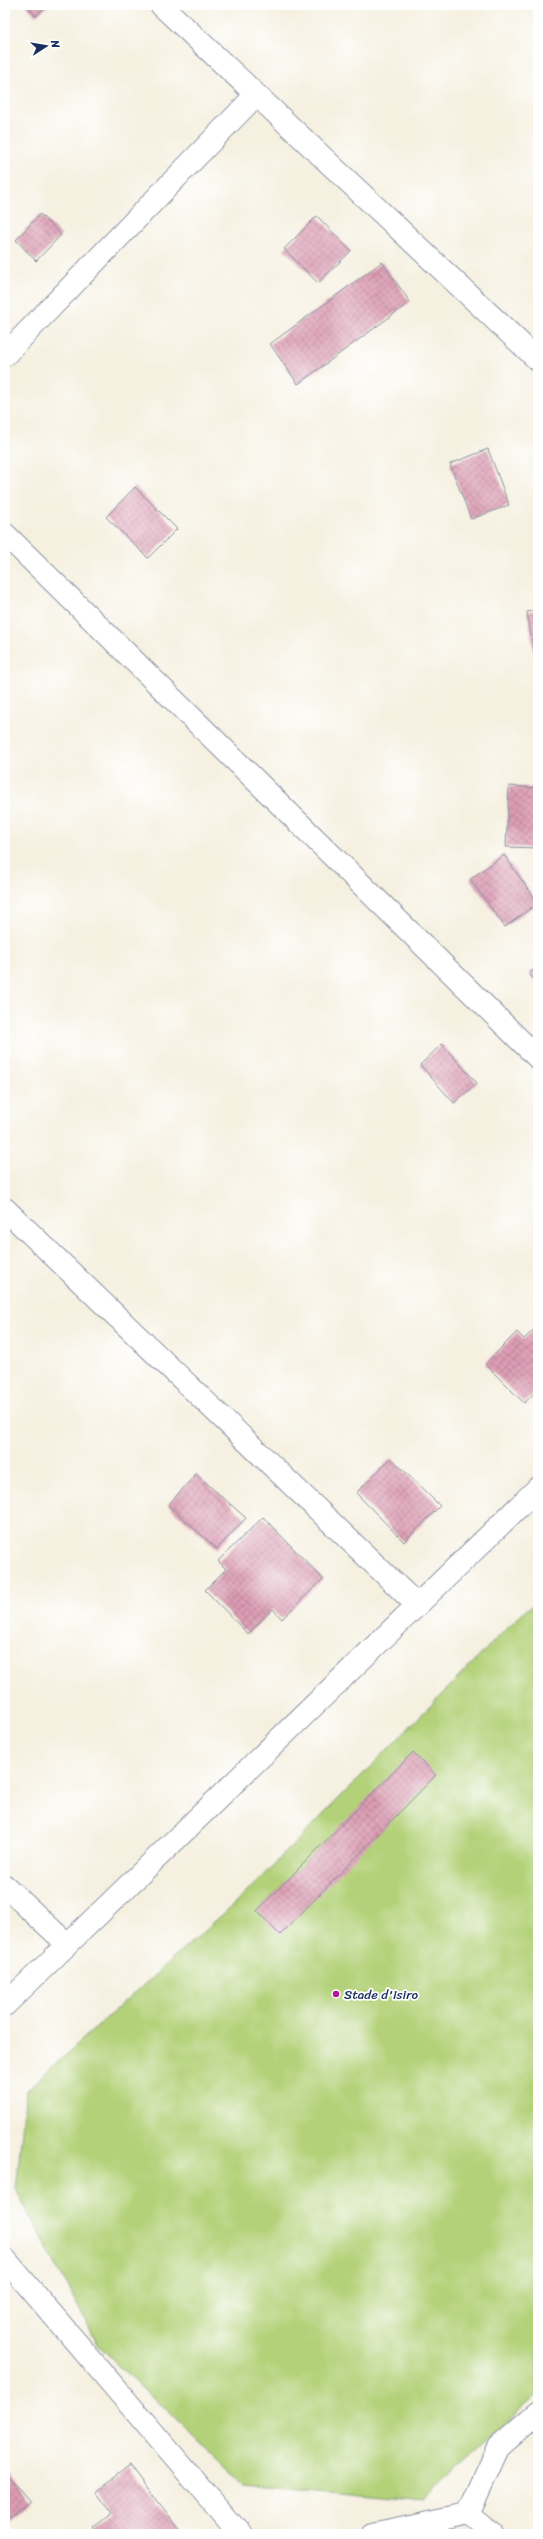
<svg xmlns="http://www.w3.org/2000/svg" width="543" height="2539" viewBox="0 0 543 2539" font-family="Sriracha,sans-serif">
  <defs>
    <pattern id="building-cross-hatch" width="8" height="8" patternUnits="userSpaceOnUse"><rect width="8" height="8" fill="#dd9db3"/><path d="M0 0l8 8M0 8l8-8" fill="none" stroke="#b28095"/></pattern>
  </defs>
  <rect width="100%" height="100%" fill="#fff"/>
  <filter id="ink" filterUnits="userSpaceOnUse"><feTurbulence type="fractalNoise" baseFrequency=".025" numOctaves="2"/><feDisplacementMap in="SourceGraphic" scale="8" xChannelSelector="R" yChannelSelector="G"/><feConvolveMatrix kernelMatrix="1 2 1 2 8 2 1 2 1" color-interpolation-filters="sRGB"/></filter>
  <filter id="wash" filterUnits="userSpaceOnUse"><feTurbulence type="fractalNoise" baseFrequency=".012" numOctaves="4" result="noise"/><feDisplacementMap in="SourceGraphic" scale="16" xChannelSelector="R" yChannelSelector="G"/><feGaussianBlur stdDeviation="0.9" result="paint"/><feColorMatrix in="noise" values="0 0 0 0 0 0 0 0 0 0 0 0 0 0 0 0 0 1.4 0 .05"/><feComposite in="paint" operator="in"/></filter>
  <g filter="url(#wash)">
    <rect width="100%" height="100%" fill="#f5f0e0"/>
    <!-- pitch -->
    <path fill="#b2d178" stroke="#66806b" d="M538,1601V2394L424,2500L242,2483L99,2346L16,2190L26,2090L241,1898L523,1612Z"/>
    <g id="blocks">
      <!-- building -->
      <path fill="url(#building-cross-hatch)" d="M26,5H49L36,16Z
        M40,214L61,235L36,261L16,240Z
        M317,216L351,251L318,283L284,249Z
        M382,262L410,302L298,384L270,344Z
        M488,449L509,505L471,519L450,464Z
        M135,487L177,529L148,558L106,517Z
        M538,610V668H537L527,612Z
        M509,786L538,788V848L506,847Z
        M504,855L538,903L505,927L470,879Z
        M538,967V986L529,973Z
        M442,1044L477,1083L454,1103L420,1065Z
        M537,1327L538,1390L524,1403L485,1364L517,1332L524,1339Z
        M391,1458L440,1506L404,1542L356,1493Z
        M196,1474L246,1518L217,1549L168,1505Z
        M263,1517L323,1579L282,1619L273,1609L248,1634L205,1590L226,1569L218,1561Z
        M413,1752L436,1775L280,1935L257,1911Z
        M130,2466L182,2534H99L94,2528L112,2514L95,2492Z
        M5,2471L30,2502L5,2522Z"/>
    </g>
  </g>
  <g filter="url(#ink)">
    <use href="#blocks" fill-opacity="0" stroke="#88909f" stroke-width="1"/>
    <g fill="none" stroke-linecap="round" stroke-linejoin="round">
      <!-- minor casing -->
      <g stroke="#88909f" stroke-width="24">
        <path id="minor" d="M161,5L538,360
          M5,355L256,95
          M5,534L538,1058
          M5,1209L417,1605
          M5,1886L67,1944
          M5,2005L538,1488
          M5,2259L240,2534
          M372,2534L468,2514
          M493,2534L468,2514L499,2446L538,2412"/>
      </g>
      <!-- minor -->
      <use href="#minor" stroke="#fff" stroke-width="22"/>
    </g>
  </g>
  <!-- markers -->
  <circle fill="#b5179e" stroke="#fff" stroke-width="1.5" cx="336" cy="1994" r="4"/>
  <g text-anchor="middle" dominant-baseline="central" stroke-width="3.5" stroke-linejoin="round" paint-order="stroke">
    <!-- poi labels -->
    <g font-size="13" fill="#1b2f5e" stroke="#fff" text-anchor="start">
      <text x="344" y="1994">Stade d'isiro</text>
    </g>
  </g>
  <!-- margin -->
  <rect width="543" height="2539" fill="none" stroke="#fff" stroke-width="20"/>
  <!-- north arrow -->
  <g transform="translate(46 46) rotate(78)" stroke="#ffffff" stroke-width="3" paint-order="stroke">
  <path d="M0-3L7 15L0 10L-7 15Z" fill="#1b2f5e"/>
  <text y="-6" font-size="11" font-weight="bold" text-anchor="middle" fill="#1b2f5e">N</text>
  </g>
</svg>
